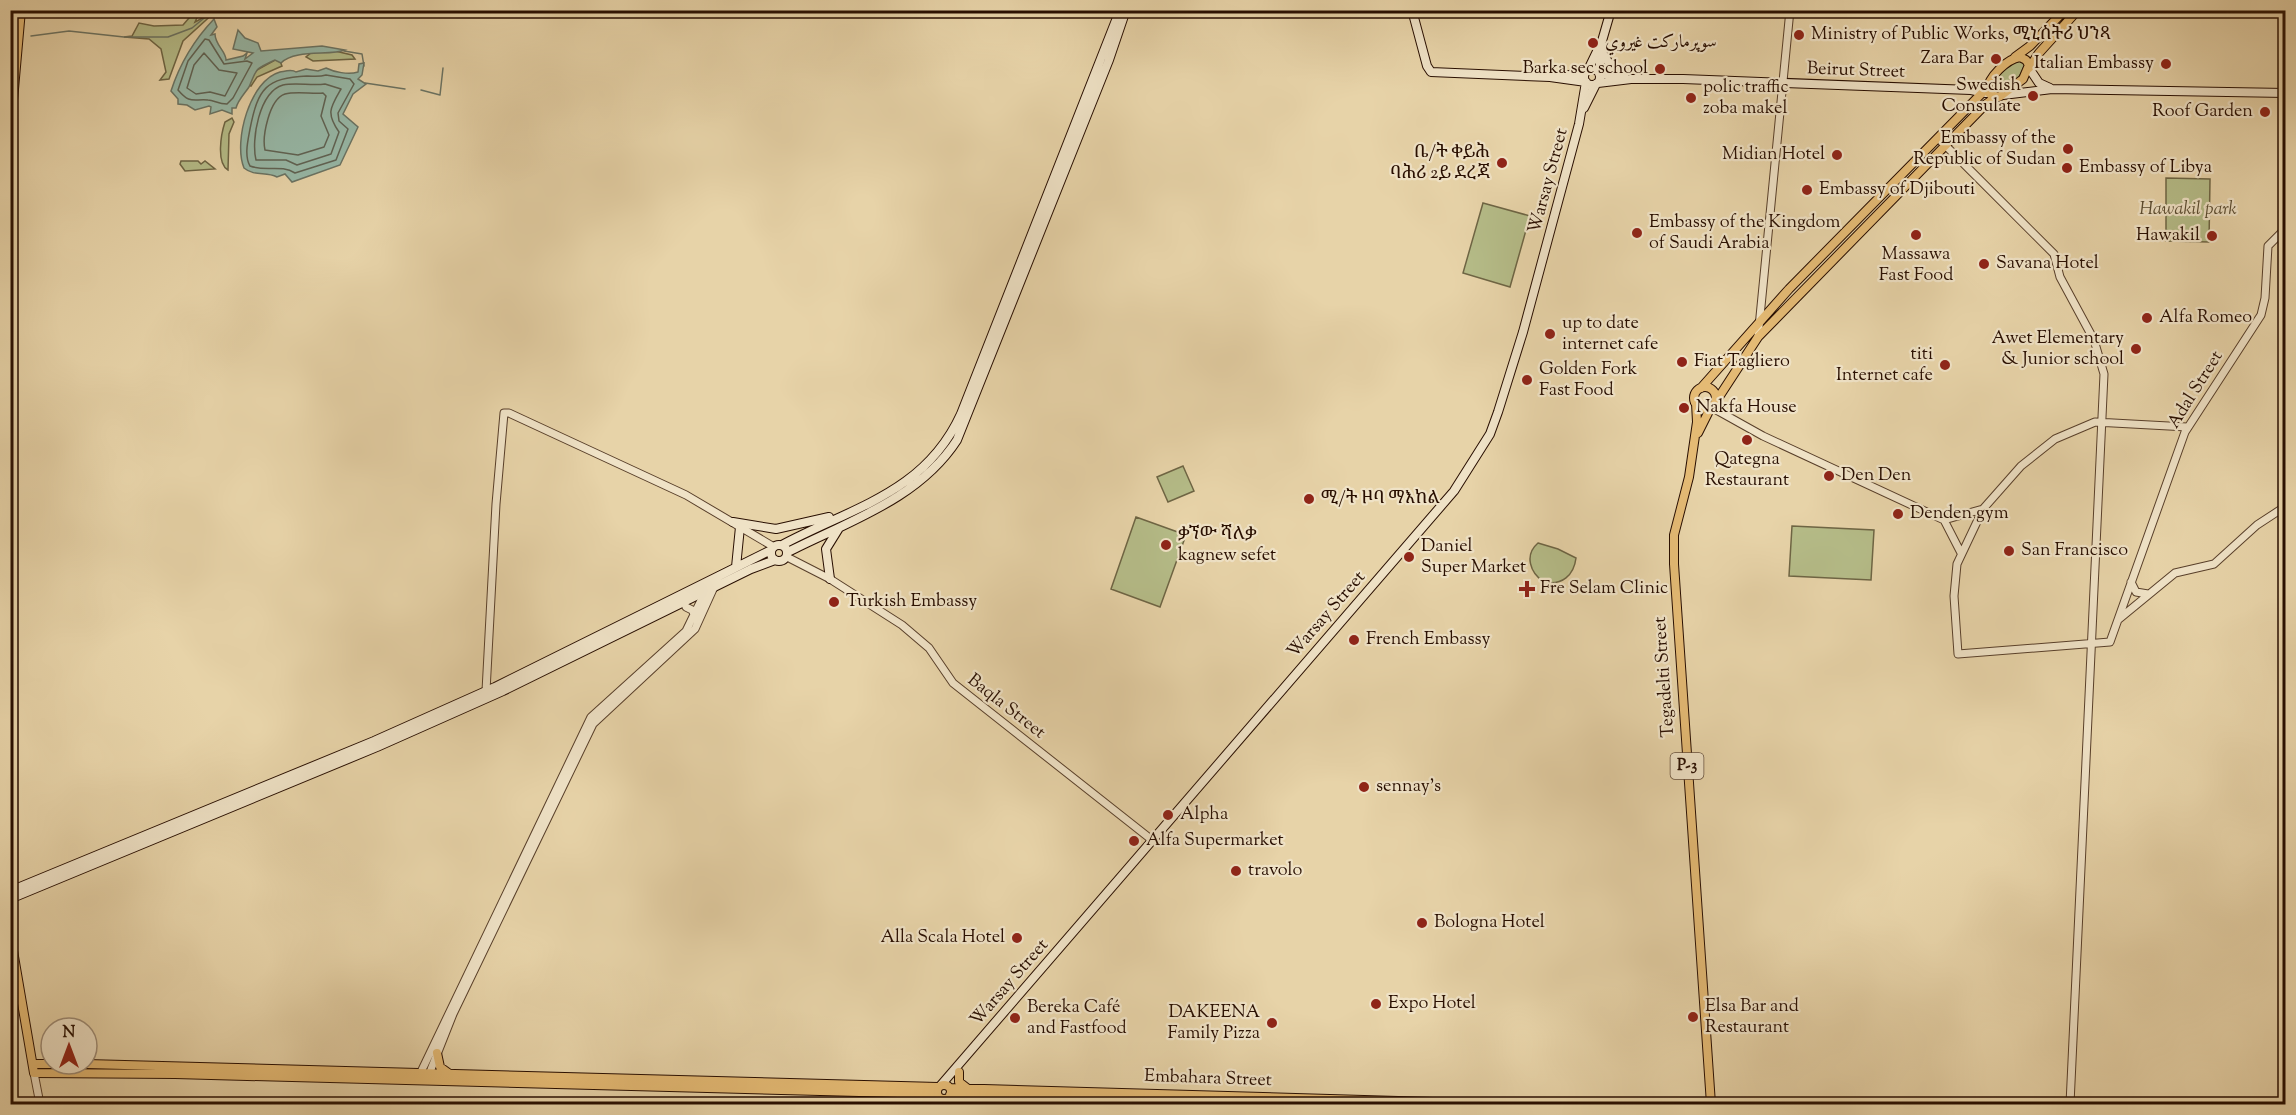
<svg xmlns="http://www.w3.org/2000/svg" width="2296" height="1115" viewBox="0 0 2296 1115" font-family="'Sorts Mill Goudy',Amiri,'Noto Serif Ethiopic',serif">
  <rect width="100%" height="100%" fill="#e7d3a8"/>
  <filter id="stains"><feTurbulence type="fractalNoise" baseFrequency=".00333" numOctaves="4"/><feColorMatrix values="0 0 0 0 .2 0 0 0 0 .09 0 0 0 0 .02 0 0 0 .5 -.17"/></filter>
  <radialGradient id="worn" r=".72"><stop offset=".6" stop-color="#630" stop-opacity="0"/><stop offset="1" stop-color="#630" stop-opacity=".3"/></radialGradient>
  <!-- green -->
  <path fill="#b5bc88" stroke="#6e6544" stroke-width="1.5" d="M195,11H200L195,22L216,11L183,41L169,79L160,80L166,72L161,49L149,39L124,37L132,36L139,23L154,26L183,25Z
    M335,51L352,55L355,59L313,61L306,57L312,52Z
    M275,60L280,61L282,66L257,77L251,86L248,85L255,71Z
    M2018,60L2025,64C2021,77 2010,91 1995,92C1989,77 2007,68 2018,60Z
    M232,118L234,122L229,134L228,170C216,163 221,134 225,122Z
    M181,161H198L201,164L205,161L215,169L185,171L180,164Z
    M2166,178L2210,179L2209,242L2166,241Z
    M1483,203L1530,216L1510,287L1463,273Z
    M1183,466L1194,491L1168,502L1157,477Z
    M1136,517L1186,535L1160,607L1111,589Z
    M1792,526L1874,530L1871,580L1789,576Z
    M1538,543L1558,549L1576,558C1574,575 1562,586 1544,582C1530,573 1524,555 1538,543Z"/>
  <!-- water -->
  <path fill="#97b8a7" stroke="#6b7464" stroke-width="1.5" d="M214,19L217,27L211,35L215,34C215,45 226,51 226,60L243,56L247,53L245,59L253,53L233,49L238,30L245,38L258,43L261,51L322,46L345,50C330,56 295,49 281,63L275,60C253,70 257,69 249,87C245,93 238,100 236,108H232V114L222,110L210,114L211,107L209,106L195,110L187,105L178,104V99L171,91C180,63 193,41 214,19Z
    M364,63L362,75L358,79L366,84L353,94L343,114L358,127L340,165L292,182L285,174L277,177C266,171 255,177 244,168C233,141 250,80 280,72C286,71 292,69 296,72L306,69L318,71L326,68C334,72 348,75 358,72L359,64Z"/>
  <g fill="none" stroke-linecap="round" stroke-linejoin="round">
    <!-- shore -->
    <path stroke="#606354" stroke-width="1.5" d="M205,39L209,40L224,64L247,61L252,63L233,98L227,104C218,104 214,100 208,100C192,99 190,104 178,90L188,61Z
      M204,53L219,70L237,73L225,96L210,92L196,94L187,88L194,65Z
      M326,75L350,79L354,84L338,113L339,121L348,129L336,160L295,173C281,164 266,172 250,166C244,156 248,140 250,129C258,88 266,78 307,76C314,76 319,77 326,75Z
      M325,84L341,89C330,108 326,113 339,132L331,154L297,165L286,160H256C251,140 259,92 283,85C296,82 311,86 325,84Z
      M323,93L326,96L321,116L329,135L324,147L298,155L265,150C262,137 269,99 285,94C295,91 312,94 323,93Z"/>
    <!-- stream -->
    <path stroke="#6b7464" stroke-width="1.5" d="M31,36L69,31L124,37H168L192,28L214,10
      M344,51L362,54L364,66
      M365,83L405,89
      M421,90L440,95L443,68"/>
    <!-- tertiary casing -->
    <g stroke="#583f2a" stroke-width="9">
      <path id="tertiary" d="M1939,139L2054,254L2060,277L2094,340L2104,374L2070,1104
        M1758,337L1790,10
        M1711,407L1763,436L1944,520L1983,509
        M2187,427L2095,422L2055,439L2021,466L1983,509L1957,564L1954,596L1958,654L2110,642L2185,432L2261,315L2265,298L2268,246L2286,228
        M1944,520L1961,553
        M787,557L830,579L902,625L929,648L953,683L1152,840
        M2131,582L2136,592L2148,594
        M686,607L692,610L695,616
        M2119,619L2175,573L2214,564L2257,525L2286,506
        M486,691L496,504L504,413H509L686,495L774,547
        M34,1073L40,1104
        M420,1074L591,717L686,631L706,590
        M428,1077L453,1014L593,724L695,629L719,576"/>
    </g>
    <!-- secondary casing -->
    <g stroke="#280e00" stroke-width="10">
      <path id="secondary" d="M1412,10L1427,66L1431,72L1550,77L1586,82
        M1602,52L1617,76
        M2029,68L2039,83L2050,88
        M1584 77a8 8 0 1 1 16 0a8 8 0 1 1-16 0Z
        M1588,70L1602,41L1611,10
        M1599,72L1602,45
        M1599,73L1624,77
        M1559,77L1586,72
        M1598,83L1631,79H1683L1971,90L1986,93
        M2003,95L2052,89L2286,93
        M1584,108L1596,84
        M733,522L776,529L829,517
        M771 553a8 8 0 1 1 16 0a8 8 0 1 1-16 0Z
        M782,545C853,507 925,493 961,414L1120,10
        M788,552C847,522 919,499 957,440L1109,60L1126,10
        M736,567L740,527
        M830,579L826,549L839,528
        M10,891L374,741L495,687L771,550
        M10,899L377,747L503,691L751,569L775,560
        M941,1085L1454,491L1490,434L1498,412L1523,332L1579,124L1586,82"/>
    </g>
    <!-- primary casing -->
    <g stroke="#280e00" stroke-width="10">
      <path id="primary" d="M2015,57L2030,46L2065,10
        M2020,57L2026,60L2029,65L2023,79L1999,97L1991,95L1987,91C1988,77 2007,59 2020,57Z
        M2029,68L2039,53L2078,10
        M10,134L21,10
        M1694 398a11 11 0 1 1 22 0a11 11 0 1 1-22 0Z
        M1701,388L1789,289L1987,88
        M1696,403L1697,422L1689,477L1674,535V564L1711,1104
        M1715,403L1758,337L1986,104L1996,97
        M1698,433L1711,407
        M10,933L34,1073L175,1074L937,1094
        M437,1053L440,1067L451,1075
        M33,1064H51
        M87,1064L938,1087
        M959,1072V1082L968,1089
        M937 1092a7 7 0 1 1 14 0a7 7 0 1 1-14 0Z
        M950,1088L1501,1104
        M903,1095L915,1104
        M950,1095L1285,1104"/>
    </g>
    <!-- tertiary -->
    <use href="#tertiary" stroke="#efe2c6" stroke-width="7"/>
    <!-- secondary -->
    <use href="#secondary" stroke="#efe2c6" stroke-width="8"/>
    <!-- primary -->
    <use href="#primary" stroke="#e4ba74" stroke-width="8"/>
  </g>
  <!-- markers -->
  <g fill="#8f2418" stroke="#efe2c6" stroke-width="2">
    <circle cx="1799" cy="35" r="6"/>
    <circle cx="1593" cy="43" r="6"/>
    <circle cx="1996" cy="59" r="6"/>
    <circle cx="2166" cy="64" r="6"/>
    <circle cx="1660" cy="69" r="6"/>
    <circle cx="2033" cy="96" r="6"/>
    <circle cx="1691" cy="98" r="6"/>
    <circle cx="2265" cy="112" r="6"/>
    <circle cx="2068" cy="149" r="6"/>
    <circle cx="1837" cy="155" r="6"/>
    <circle cx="1502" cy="163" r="6"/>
    <circle cx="2067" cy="168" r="6"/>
    <circle cx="1807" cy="190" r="6"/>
    <circle cx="1637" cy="233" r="6"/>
    <circle cx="1916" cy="235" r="6"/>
    <circle cx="2212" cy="236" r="6"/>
    <circle cx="1984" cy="264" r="6"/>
    <circle cx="2147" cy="318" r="6"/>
    <circle cx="1550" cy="334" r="6"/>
    <circle cx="2136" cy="349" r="6"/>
    <circle cx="1682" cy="362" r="6"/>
    <circle cx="1945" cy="365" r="6"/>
    <circle cx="1527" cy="380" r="6"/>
    <circle cx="1684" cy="408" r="6"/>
    <circle cx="1747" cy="440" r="6"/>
    <circle cx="1829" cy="476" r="6"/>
    <circle cx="1309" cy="499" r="6"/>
    <circle cx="1898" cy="514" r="6"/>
    <circle cx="1166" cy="545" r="6"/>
    <circle cx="2009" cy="551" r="6"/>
    <circle cx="1409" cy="557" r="6"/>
    <path d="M1524 580h6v6h6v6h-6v6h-6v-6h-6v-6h6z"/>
    <circle cx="834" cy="602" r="6"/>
    <circle cx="1354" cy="640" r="6"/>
    <circle cx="1364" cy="787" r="6"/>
    <circle cx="1168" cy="815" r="6"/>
    <circle cx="1134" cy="841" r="6"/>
    <circle cx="1236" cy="871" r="6"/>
    <circle cx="1422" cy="923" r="6"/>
    <circle cx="1017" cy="938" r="6"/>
    <circle cx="1376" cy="1004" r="6"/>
    <circle cx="1693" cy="1017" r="6"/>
    <circle cx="1015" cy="1018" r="6"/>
    <circle cx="1272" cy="1023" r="6"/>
  </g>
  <g text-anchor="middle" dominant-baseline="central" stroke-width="4.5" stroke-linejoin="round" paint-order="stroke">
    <!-- shield labels -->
    <rect fill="#efe2c6" stroke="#644e3b" stroke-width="1.5" x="1670.5" y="753" width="33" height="26" rx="4.5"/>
    <g font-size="16" font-weight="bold" fill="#280e00">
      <text x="1687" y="766">P-3</text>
    </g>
    <!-- poi labels -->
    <g font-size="18" fill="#280e00" stroke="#efe2c6" text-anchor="start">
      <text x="1811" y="35">Ministry of Public Works, ሚኒስትሪ ህንጻ</text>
      <text x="1605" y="43">سوپرمارکت غيروي</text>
      <text x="1984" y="59" text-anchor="end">Zara Bar</text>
      <text x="2154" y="64" text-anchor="end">Italian Embassy</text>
      <text x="1648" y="69" text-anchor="end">Barka sec school</text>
      <text x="2021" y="86" text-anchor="end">Swedish<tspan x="2021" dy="21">Consulate</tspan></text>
      <text x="1703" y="88">polic traffic<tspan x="1703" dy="21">zoba makel</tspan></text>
      <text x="2253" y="112" text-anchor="end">Roof Garden</text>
      <text x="2056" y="139" text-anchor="end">Embassy of the<tspan x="2056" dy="21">Republic of Sudan</tspan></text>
      <text x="1490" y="153" text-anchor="end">ቤ/ት ቀይሕ<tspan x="1490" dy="21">ባሕሪ 2ይ ደረጃ</tspan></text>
      <text x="1825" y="155" text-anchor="end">Midian Hotel</text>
      <text x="2079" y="168">Embassy of Libya</text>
      <text x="1819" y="190">Embassy of Djibouti</text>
      <text x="1649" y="223">Embassy of the Kingdom<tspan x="1649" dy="21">of Saudi Arabia</tspan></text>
      <text x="2200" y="236" text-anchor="end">Hawakil</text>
      <text x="1916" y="255" text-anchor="middle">Massawa<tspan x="1916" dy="21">Fast Food</tspan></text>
      <text x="1996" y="264">Savana Hotel</text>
      <text x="2159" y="318">Alfa Romeo</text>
      <text x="1562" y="324">up to date<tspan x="1562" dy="21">internet cafe</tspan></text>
      <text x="2124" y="339" text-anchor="end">Awet Elementary<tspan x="2124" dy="21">&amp; Junior school</tspan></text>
      <text x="1933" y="355" text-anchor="end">titi<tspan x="1933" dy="21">Internet cafe</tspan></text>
      <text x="1694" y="362">Fiat Tagliero</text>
      <text x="1539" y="370">Golden Fork<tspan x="1539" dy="21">Fast Food</tspan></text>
      <text x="1696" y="408">Nakfa House</text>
      <text x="1747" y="460" text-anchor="middle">Qategna<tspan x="1747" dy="21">Restaurant</tspan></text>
      <text x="1841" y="476">Den Den</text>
      <text x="1321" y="499">ሚ/ት ዞባ ማእከል</text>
      <text x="1910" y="514">Denden gym</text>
      <text x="1178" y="535">ቃኘው ሻለቃ<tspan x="1178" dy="21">kagnew sefet</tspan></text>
      <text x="1421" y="547">Daniel<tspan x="1421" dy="21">Super Market</tspan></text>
      <text x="2021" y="551">San Francisco</text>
      <text x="1540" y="589">Fre Selam Clinic</text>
      <text x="846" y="602">Turkish Embassy</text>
      <text x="1366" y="640">French Embassy</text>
      <text x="1376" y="787">sennay's</text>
      <text x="1180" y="815">Alpha</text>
      <text x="1146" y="841">Alfa Supermarket</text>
      <text x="1248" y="871">travolo</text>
      <text x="1434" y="923">Bologna Hotel</text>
      <text x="1005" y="938" text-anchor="end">Alla Scala Hotel</text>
      <text x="1388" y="1004">Expo Hotel</text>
      <text x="1705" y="1007">Elsa Bar and<tspan x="1705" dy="21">Restaurant</tspan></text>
      <text x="1027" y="1008">Bereka Café<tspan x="1027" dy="21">and Fastfood</tspan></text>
      <text x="1260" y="1013" text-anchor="end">DAKEENA<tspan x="1260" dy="21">Family Pizza</tspan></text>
    </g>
    <!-- street labels -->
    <g font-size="18" fill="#280e00" stroke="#efe2c6">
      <text transform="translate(1856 71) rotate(2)">Beirut Street</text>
      <text transform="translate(1549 181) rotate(-75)">Warsay Street</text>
      <text transform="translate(2196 390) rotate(-58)">Adal Street</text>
      <text transform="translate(1327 615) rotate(-49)">Warsay Street</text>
      <text transform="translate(1665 677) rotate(-94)">Tegadelti Street</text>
      <text transform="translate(1006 707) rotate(38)">Baqla Street</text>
      <text transform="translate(1010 983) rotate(-49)">Warsay Street</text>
      <text transform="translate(1208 1079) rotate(2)">Embahara Street</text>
    </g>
    <!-- park labels -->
    <g font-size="18" font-style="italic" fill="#594b30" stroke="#efe2c6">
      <text x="2188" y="210">Hawakil park</text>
    </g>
  </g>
  <!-- margin -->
  <rect width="2296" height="1115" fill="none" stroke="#e7d3a8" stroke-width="36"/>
  <rect x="12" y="12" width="2272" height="1091" fill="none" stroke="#280e00" stroke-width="3"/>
  <rect x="18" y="18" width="2260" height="1079" fill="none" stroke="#280e00" stroke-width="1.5"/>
  <!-- north arrow -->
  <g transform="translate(69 1046)"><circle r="28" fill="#efe2c6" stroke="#9f8d77" stroke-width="1.5"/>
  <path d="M0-4.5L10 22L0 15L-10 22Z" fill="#8f2418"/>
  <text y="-9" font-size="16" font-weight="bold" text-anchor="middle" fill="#280e00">N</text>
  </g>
  <rect width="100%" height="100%" filter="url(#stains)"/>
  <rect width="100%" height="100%" fill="url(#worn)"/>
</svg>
